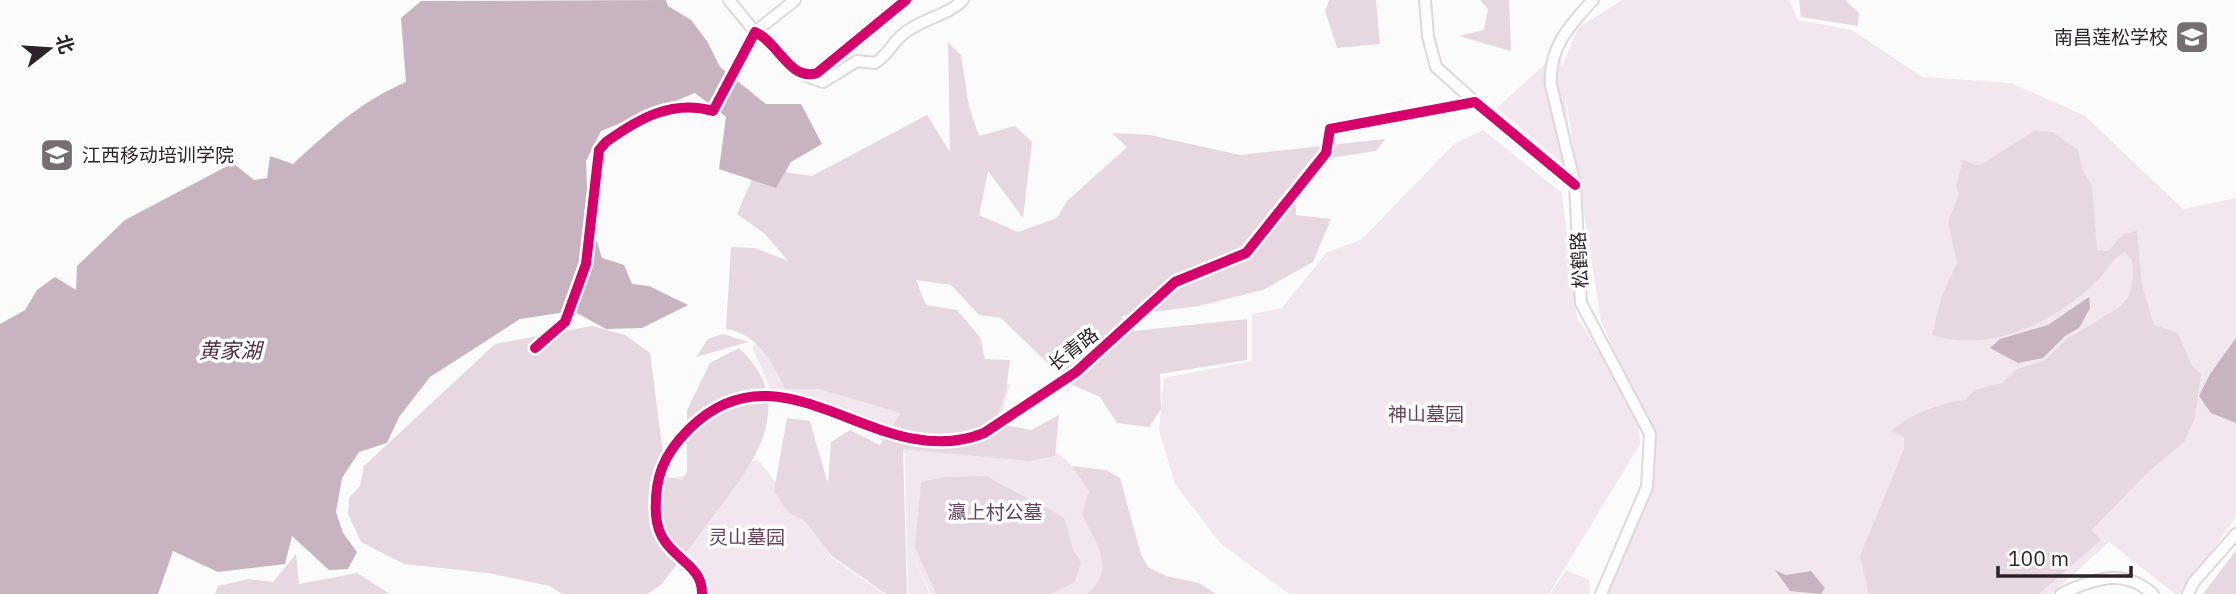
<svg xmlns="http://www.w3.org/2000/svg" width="2236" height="594" viewBox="0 0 2236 594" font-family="'IBM Plex Sans','Noto Sans SC',sans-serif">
  <rect width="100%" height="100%" fill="#fbfbfb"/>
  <!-- green -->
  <path fill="#f2e7ee" d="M1622,0H1789L1798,20L1852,30L1922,77L2011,83L2085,116L2183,209L2236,198V517L2182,594H2175L2109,542L2052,594H1607L1650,489L1656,444L1601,321L1564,88L1574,173L1497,108L1559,51L1562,67L1578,28Z
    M1483,130L1562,193L1577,318L1621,383L1638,416L1640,444L1549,594H1289L1220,543L1175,484L1159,429L1164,378L1252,361V314L1282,308L1327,252L1361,240L1454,144Z
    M769,339L960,355L1010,385L997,431L1026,434L1063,457L1095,489L1139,564L1204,594H931L909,546L930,594H908L905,453L865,431L772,393L752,347Z
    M758,460L830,551L829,556L884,594H695L697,561L669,547L663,480Z
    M1566,570L1589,580L1590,594H1550Z"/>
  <!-- forest -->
  <path fill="#e7d7e1" d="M1329,0H1376L1380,44L1337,48L1325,11Z
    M1480,0H1509L1511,51L1459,36L1484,30L1488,9Z
    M1799,0H1845L1859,13L1858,26L1801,17Z
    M948,42L961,55L969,107L979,136L1015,126L1032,142L1023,218L988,171L979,215L1018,232L1057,218L1067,201L1127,147L1112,133L1150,135L1240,155L1385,139L1376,151L1322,159L1295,188L1296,215L1331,219L1313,262L1263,290L1199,306L1122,316L1125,332L1247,319V360L1160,374L1161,409L1149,427L1117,423L1100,397L1068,383L1001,318L979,315L951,285L916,280L926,305L957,310L980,337L985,359L1010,360L1006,391L995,423L1031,430L1059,415L1055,456L1029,461L903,449L907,594H886L832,556L805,521L788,512L774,491L787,418L810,421L828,485L831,442L850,430L880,445L901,413L819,389H785C772,362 758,334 726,329L731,247L755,248L788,261L765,234L737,214L757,168L812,176L927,115L950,152Z
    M2034,131L2052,132L2078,150L2082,169L2092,185L2097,250L2108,251L2124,234L2137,231L2142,285L2154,325L2178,333L2192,366L2201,374L2195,418L2184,442L2147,473L2092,530L2101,540L2039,594H1869L1860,556L1904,449V437L1892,431C1907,415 1944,402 1965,400L1974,390L2002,383L2017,369L2044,361L2067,339L2118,308L2128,298L2133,280L2132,260L2125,252C2112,259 2108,269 2099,279C2056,321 1993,354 1932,335L1941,298L1957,263L1948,222L1959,194L1956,186L1963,160L1976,165L1982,164Z
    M592,326L625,335L650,353L666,477L682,480L687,471V410L710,363L739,348C799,403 755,462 716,512C698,537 679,561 661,585L647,594H562L550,586L488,573L404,564L361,542L348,514L349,498L360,486L364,466L495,344Z
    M723,334L748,342L696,357L708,339Z
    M1072,466L1106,470L1120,478L1141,554L1148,567L1166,576L1199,583L1216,594H1086C1118,573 1095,539 1082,515L1089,491Z
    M987,476C1012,492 1039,502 1064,518L1074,552L1081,562L1075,582L1050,594H936L915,547L921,482L945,477Z
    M2236,550V594H2203Z
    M296,554L299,584L357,573L390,594H215L218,586L249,579L273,582Z"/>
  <!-- water -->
  <path fill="#c8b4c0" d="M666,0L668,6L691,20L707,41L720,67L766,104H801L822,144L791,162L776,188L719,169L726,117L695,93L601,131L586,161L588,213L602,258L624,265L632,284L649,286L688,305L642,328L606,329L573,311L520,319L430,377L399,417L387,443L359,452L342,478L336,512L343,533L357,552L348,569L329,570L292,536L285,564L218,572L173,551L158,594H0V324L25,310L37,290L55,277L76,290L77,266L125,220L233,163L254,180L267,178L270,156L293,164C329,131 361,101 406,82L401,18L421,1Z
    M2089,297L2090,308L2079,328L2065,336L2043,358L2018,363L1990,348L2000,339L2048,325Z
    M2236,338V423L2211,413L2199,396L2210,374Z
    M1775,570L1786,575L1811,571L1825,588L1821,594L1790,591Z"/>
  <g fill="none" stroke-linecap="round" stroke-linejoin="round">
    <!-- minor casing -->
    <g stroke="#ded7dc" stroke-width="14">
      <path id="minor" d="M729,0L755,32L795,0
        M1425,0L1428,36L1436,67L1475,102
        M1593,0C1570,25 1548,48 1551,85L1575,185L1581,303L1650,434L1647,487L1601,594
        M806,76L823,82L857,61L875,63C887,56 891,45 901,36C919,19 946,17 963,0
        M535,348L565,322L586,264L599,150L606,142C638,119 672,99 713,111L755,32C778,42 790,82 817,73L906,0
        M702,594C703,559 659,559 656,515C654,478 663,455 689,429C784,335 878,476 984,433L1076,372L1175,282L1246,253L1326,153L1330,129L1475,102L1575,185
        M2061,594C2093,579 2123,567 2153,594
        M2188,594L2193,583L2236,534"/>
    </g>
    <!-- minor -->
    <use href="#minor" stroke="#fefefe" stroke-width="10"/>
    <!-- cycleway casing -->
    <g stroke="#fff" stroke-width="15">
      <path id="cycleway" d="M535,348L565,322L586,264L599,150L606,142C638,119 672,99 713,111L755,32C778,42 790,82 817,73L906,0
        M702,594C703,559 659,559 656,515C654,478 663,455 689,429C784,335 878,476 984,433L1076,372L1175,282L1246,253L1326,153L1330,129L1475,102L1575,185"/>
    </g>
    <!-- cycleway -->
    <use href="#cycleway" stroke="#d6006c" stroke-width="10"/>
  </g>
  <!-- icons -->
  <defs>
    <g id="school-square" transform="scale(1.75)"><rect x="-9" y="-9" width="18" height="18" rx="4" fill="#766e73" stroke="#fff"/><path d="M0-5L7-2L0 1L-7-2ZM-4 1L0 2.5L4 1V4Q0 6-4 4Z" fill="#fff"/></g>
    <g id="university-square" transform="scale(1.75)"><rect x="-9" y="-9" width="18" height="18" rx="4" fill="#766e73" stroke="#fff"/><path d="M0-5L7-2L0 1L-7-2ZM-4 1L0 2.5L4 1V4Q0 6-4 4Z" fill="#fff"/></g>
  </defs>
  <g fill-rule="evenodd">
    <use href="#school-square" x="2192" y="37"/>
    <use href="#university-square" x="57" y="155"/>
  </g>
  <g text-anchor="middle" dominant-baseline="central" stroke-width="7" stroke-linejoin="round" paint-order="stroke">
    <!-- poi labels -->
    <g font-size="19" fill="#2e222a" stroke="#fff" text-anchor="end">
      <text x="2168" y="37">南昌莲松学校</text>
      <text x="82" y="155" text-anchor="start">江西移动培训学院</text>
    </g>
    <!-- street labels -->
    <g font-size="19" fill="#2e222a" stroke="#fff">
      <text transform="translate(1579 260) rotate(-93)">松鹤路</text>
      <text transform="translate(1073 349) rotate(-38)">长青路</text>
    </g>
    <!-- park labels -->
    <g font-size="19" fill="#6a405d" stroke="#fff">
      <text x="1426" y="414">神山墓园</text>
      <text x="995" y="512">瀛上村公墓</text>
      <text x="747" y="537">灵山墓园</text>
    </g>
    <!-- water labels -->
    <g font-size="21" font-style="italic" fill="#522a46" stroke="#fff">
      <text x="230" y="350">黄家湖</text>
    </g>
  </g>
  <!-- north arrow -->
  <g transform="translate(49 49) rotate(73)" stroke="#ffffff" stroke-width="5" paint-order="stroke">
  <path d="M0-5L12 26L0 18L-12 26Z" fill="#2e222a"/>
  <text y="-10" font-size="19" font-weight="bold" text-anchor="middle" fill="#2e222a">北</text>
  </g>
  <!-- scale -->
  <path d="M1998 566v10h133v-10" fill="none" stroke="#2e222a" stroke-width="3.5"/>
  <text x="2008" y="566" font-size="21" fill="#2e222a" stroke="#ffffff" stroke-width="5" paint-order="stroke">100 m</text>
</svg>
